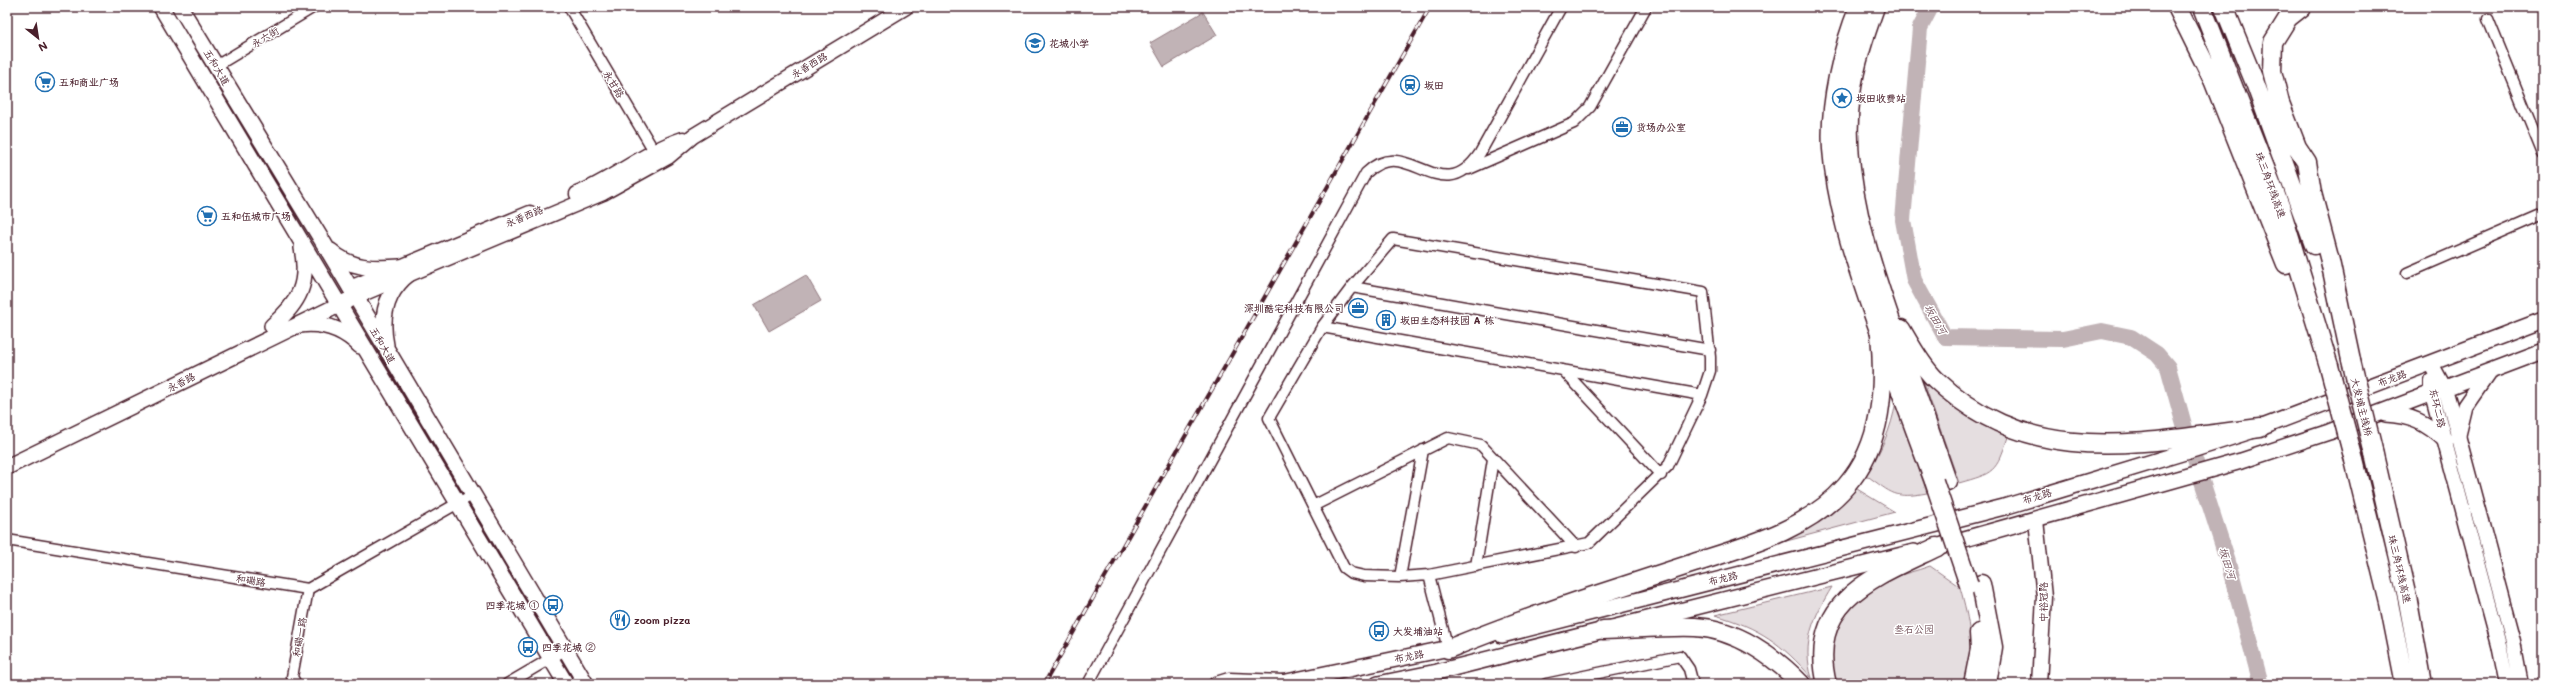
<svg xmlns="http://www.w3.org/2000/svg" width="2550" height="691" viewBox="0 0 2550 691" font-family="Mali,'LXGW WenKai TC',sans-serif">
  <rect width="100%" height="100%" fill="#fff"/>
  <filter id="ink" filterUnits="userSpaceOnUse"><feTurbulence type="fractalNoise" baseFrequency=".025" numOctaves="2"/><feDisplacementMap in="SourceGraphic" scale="8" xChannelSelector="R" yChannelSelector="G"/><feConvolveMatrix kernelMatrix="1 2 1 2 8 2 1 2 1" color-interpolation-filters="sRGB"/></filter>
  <g filter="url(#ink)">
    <!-- green -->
    <path fill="#e5dee0" stroke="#987e86" d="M1921,374L1961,409L2008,437C1996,473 1994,473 1959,483Z
      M1896,402L1927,493C1894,499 1893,494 1866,475C1881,451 1891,430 1896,402Z
      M1857,489L1895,512L1768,546L1835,508Z
      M1930,566L1960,587C1969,620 1976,651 1963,684H1836C1828,649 1832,626 1859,601C1868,592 1877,584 1889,579C1902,574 1916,571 1930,566Z
      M1832,587C1814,616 1801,643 1812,678C1781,643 1760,628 1715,615Z"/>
    <!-- water -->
    <path fill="#c1b3b6" stroke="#91787e" d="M1203,12L1217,35L1164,67L1150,43Z
      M806,275L821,301L769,331L754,305Z"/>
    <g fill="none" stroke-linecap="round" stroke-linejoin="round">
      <!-- river -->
      <path stroke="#c1b3b6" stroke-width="16" d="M1931,7L1920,28L1903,220L1914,280L1945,337L2063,339L2102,331L2131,337L2157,354L2168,367L2186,432
        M2190,444L2228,562L2261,684"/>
      <!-- street casing -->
      <g stroke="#4a1f2b" stroke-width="13">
        <path id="street" d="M569,7L657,156
          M2488,19L2543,154
          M216,66L314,7
          M1469,169L1574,123L1590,107L1646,7
          M1393,239L1703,292L1710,357V371L1702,395L1668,466L1589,543L1429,575L1400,577L1364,576L1351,573L1344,568L1269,418L1322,327L1352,287Z
          M2407,273L2543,214
          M1352,287L1710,350
          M1322,327L1702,395
          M1563,370L1661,475
          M1313,506L1448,438L1481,445L1576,547
          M7,540L308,589L472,495
          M1476,566L1493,459
          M1429,575L1448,649
          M1400,577L1423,450
          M296,684L292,677L308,589
          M507,684L565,650
          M1088,684L1366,173C1407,132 1441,212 1480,153L1561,7
          M1546,684L1680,656L1689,669L1693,684"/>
      </g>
      <!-- secondary casing -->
      <g stroke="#4a1f2b" stroke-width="17">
        <path id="secondary" d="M577,194C614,179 646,151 683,139
          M350,288L530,213
          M355,297L603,193L668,157L693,136L906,7
          M2431,363L2445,389L2451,409L2513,641L2521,684
          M2432,381V394L2499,645L2507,684
          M2036,520L2044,597L2039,684
          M1216,684L1229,680L1283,682"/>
      </g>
      <!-- primary casing -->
      <g stroke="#4a1f2b" stroke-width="18">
        <path id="primary" d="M161,7L566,684
          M180,7L323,242L586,684
          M331,251C350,269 375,269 400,267
          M300,325C323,322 343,329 360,346
          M272,326C300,302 309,283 302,248
          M386,345C380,316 386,291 410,273
          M2385,414C2411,415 2427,423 2446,441
          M2458,435L2465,406L2488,373
          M7,467L347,301
          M1943,545L2241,461L2329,432L2543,351
          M1502,635L2004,507L2195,449L2260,428L2543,320
          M1277,684L1459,646
          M1378,684L1437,672L1914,552"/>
      </g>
      <!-- highway casing -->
      <g stroke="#4a1f2b" stroke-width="21">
        <path id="highway" d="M1859,7C1842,48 1829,105 1832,149C1836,202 1852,252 1869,302C1890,362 1912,422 1934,481
          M1875,7C1865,35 1855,64 1851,94C1840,173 1869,259 1895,333C1912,382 1930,431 1947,481
          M2177,7L2213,80L2286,264
          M2202,7L2280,206L2329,366
          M2224,7L2255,83L2314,245
          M2302,7L2288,18L2273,42L2272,71L2280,103L2297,147L2307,162L2312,193L2330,261L2351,360
          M1901,329C1911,346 1921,365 1935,379C2032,471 2142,442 2260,428
          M2374,454L2408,602L2423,684
          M2354,460L2389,603L2405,684
          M1981,584L1993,647L1987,684
          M1603,630C1634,629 1665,626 1695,627C1736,629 1774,656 1801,684
          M1448,649C1496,630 1544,612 1593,596C1626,585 1660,574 1694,563C1747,546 1808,530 1846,486C1883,444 1885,387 1880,334
          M1827,684C1806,600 1876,576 1937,547
          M1973,684L1980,649L1979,633"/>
      </g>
      <!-- street -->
      <use href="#street" stroke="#fff" stroke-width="10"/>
      <!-- secondary -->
      <use href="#secondary" stroke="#fff" stroke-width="14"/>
      <!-- primary -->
      <use href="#primary" stroke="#fff" stroke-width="15"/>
      <!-- highway -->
      <use href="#highway" stroke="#fff" stroke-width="18"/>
      <!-- rail casing -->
      <g stroke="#4a1f2b" stroke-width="4">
        <path id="rail" d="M1044,684L1430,7"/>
      </g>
      <!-- rail -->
      <use href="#rail" stroke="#fff" stroke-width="2.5" stroke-dasharray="8" stroke-linecap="butt"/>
      <!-- highway-bridge casing -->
      <g stroke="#4a1f2b" stroke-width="21" stroke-linecap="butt">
        <path id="highway-bridge" d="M2351,360L2374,454
          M2329,366L2354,460
          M1934,481L1969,585"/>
      </g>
      <!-- highway-bridge -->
      <use href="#highway-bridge" stroke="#fff" stroke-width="18"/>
    </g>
  </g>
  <!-- icons -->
  <defs>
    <g id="school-ring" transform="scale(1)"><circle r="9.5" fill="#fff" stroke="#1f6fb2" stroke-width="1.5"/><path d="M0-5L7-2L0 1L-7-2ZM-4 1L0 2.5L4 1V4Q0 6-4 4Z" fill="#1f6fb2"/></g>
    <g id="supermarket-ring" transform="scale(1)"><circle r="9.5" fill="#fff" stroke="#1f6fb2" stroke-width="1.5"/><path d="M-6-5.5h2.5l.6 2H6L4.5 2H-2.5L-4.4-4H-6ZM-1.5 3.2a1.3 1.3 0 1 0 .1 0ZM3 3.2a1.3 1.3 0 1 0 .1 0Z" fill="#1f6fb2"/></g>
    <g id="station-ring" transform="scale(1)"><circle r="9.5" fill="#fff" stroke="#1f6fb2" stroke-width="1.5"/><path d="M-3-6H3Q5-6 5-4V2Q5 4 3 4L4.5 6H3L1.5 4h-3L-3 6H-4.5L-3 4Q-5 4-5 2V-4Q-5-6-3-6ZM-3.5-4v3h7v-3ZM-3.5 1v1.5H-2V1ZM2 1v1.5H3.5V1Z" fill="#1f6fb2"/></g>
    <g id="sight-ring" transform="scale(1)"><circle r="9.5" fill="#fff" stroke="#1f6fb2" stroke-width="1.5"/><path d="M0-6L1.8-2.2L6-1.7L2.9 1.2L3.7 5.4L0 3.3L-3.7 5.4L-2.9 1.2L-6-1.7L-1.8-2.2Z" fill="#1f6fb2"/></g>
    <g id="office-ring" transform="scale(1)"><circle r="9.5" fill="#fff" stroke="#1f6fb2" stroke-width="1.5"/><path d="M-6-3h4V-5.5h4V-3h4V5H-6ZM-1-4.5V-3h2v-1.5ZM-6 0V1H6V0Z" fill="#1f6fb2"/></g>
    <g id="building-ring" transform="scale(1)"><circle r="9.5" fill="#fff" stroke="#1f6fb2" stroke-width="1.5"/><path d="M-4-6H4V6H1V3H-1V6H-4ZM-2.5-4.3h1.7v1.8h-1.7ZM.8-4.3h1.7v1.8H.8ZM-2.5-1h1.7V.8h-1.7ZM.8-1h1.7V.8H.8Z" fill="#1f6fb2"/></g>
    <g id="bus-ring" transform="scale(1)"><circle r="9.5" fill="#fff" stroke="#1f6fb2" stroke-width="1.5"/><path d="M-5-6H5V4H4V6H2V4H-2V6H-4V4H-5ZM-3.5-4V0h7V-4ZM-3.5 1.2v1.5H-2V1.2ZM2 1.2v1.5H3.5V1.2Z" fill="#1f6fb2"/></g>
    <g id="restaurant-ring" transform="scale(1)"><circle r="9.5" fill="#fff" stroke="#1f6fb2" stroke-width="1.5"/><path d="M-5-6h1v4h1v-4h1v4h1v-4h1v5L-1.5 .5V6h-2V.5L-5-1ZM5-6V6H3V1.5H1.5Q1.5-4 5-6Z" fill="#1f6fb2"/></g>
  </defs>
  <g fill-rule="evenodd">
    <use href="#school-ring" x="1035" y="43"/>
    <use href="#supermarket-ring" x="45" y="82"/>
    <use href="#station-ring" x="1410" y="85"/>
    <use href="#sight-ring" x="1842" y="98"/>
    <use href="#office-ring" x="1622" y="127"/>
    <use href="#supermarket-ring" x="207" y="216"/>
    <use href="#office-ring" x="1358" y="308"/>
    <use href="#building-ring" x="1386" y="320"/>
    <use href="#bus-ring" x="553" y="605"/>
    <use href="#restaurant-ring" x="620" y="620"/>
    <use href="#bus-ring" x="1379" y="631"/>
    <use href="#bus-ring" x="528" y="647"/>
  </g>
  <g text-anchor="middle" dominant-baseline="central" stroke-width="3" stroke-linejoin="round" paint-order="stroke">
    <!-- street labels -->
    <g font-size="10" fill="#4a1f2b" stroke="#fff">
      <text transform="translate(265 37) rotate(-31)">永六街</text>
      <text transform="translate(809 65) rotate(-31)">永香西路</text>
      <text transform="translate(217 67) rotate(59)">五和大道</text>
      <text transform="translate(614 84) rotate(59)">永甘路</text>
      <text transform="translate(2271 185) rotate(70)">珠三角环线高速</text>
      <text transform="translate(524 216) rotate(-22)">永香西路</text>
      <text transform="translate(383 345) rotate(60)">五和大道</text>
      <text transform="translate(2392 378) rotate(-21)">布龙路</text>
      <text transform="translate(181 382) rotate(-27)">永香路</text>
      <text transform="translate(2362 407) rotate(76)">大发埔主线桥</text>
      <text transform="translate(2438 408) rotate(77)">东环二路</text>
      <text transform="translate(2037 496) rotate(-17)">布龙路</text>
      <text transform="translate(2400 569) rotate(77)">珠三角环线高速</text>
      <text transform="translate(1723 578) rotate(-14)">布龙路</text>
      <text transform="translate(251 580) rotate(9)">和磡路</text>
      <text transform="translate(2043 602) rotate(-90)">中裕冠路</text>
      <text transform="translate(299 637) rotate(-80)">和磡一路</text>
      <text transform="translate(1409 656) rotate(-11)">布龙路</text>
    </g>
    <!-- poi labels -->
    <g font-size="10" font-weight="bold" fill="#4a1f2b" stroke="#fff" text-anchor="start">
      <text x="1049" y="43">花城小学</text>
      <text x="59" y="82">五和商业广场</text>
      <text x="1424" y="85">坂田</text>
      <text x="1856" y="98">坂田收费站</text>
      <text x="1636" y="127">货场办公室</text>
      <text x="221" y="216">五和伍城市广场</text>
      <text x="1344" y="308" text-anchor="end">深圳酷宅科技有限公司</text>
      <text x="1400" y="320">坂田生态科技园 A 栋</text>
      <text x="539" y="605" text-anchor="end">四季花城 ①</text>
      <text x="634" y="620">zoom pizza</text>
      <text x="1393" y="631">大发埔油站</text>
      <text x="542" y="647">四季花城 ②</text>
    </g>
    <!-- park labels -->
    <g font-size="10" fill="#714f58" stroke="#fff">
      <text x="1914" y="629">叁石公园</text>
    </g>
    <!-- water labels -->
    <g font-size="11" font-style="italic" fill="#74535c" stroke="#fff">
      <text transform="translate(1936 319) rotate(59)">坂田河</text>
      <text transform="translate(2228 563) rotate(73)">坂田河</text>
    </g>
  </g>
  <!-- margin -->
  <rect width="2550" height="691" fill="none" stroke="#fff" stroke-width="24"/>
  <rect x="12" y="12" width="2526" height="667" fill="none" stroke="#4a1f2b" stroke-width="1.5" filter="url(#ink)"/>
  <!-- north arrow -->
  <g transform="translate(38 38) rotate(150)" stroke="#ffffff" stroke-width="3" paint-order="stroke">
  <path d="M0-3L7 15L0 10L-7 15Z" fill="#4a1f2b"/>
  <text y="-6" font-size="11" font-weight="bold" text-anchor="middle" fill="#4a1f2b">N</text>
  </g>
</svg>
